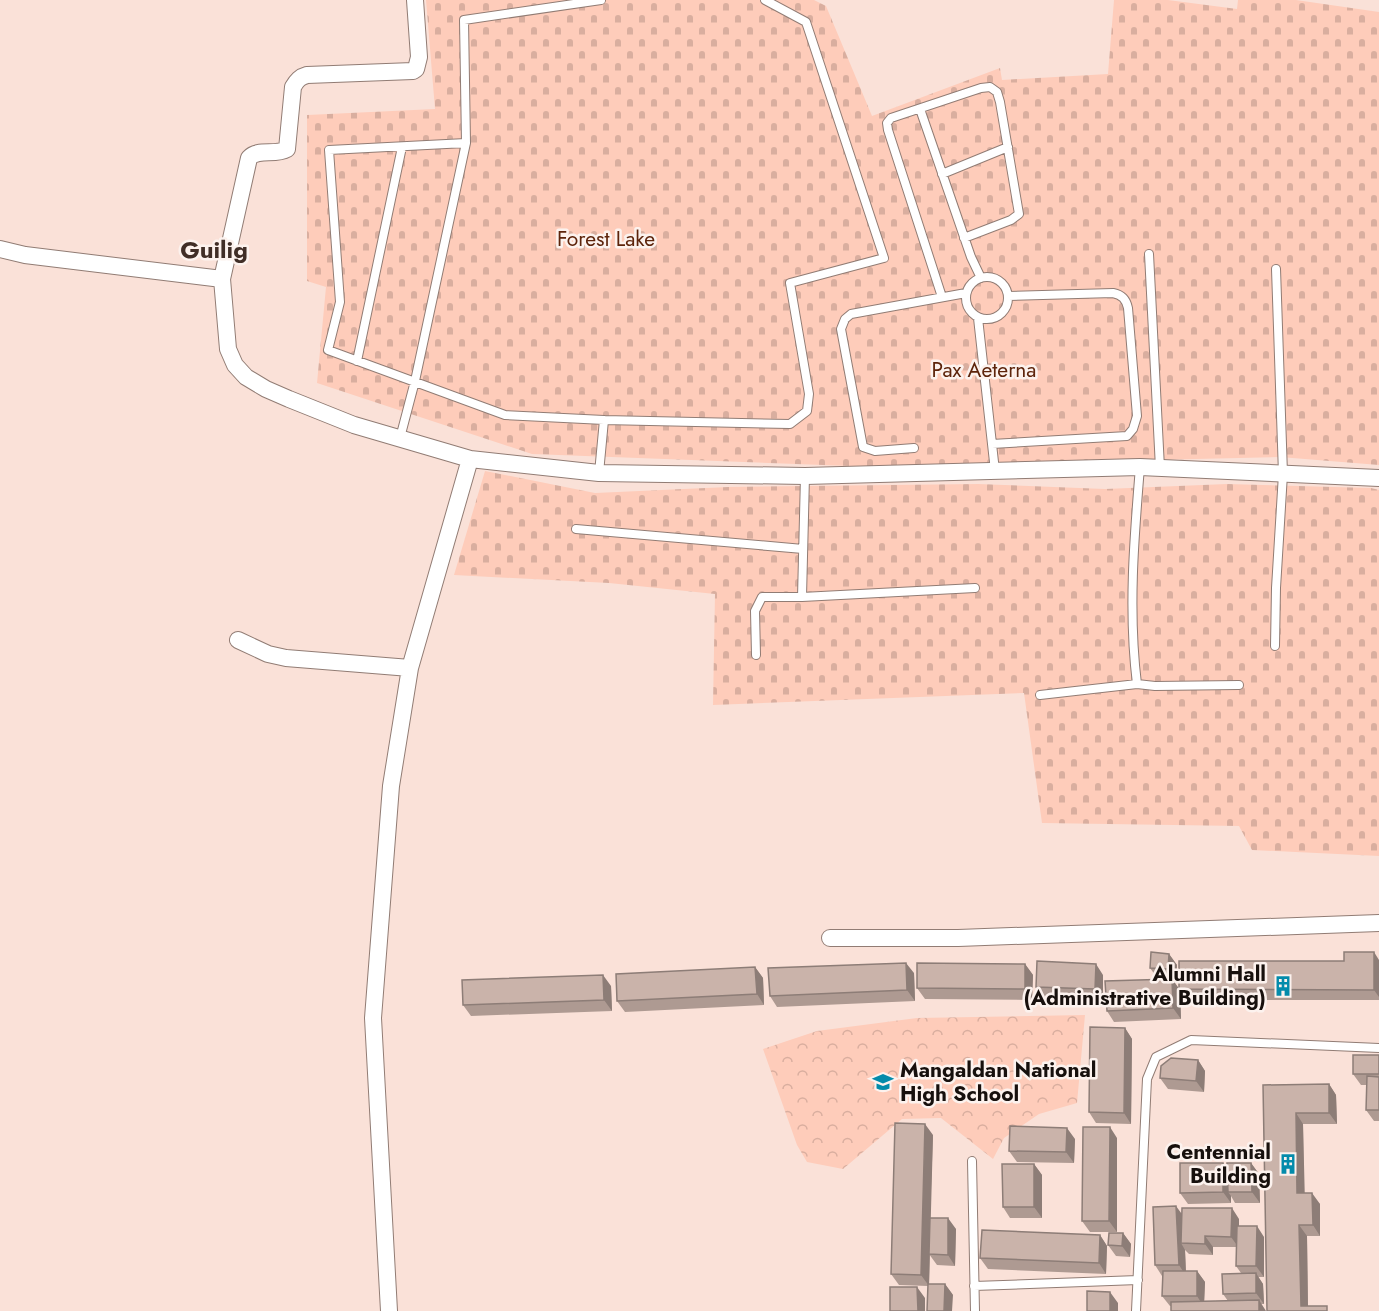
<svg xmlns="http://www.w3.org/2000/svg" width="1379" height="1311" viewBox="0 0 1379 1311" font-family="Jost,sans-serif">
  <defs>
    <pattern id="forest-crowns" width="20" height="18" patternUnits="userSpaceOnUse" patternTransform="scale(1.5)"><rect width="20" height="18" fill="#feccba"/><path d="M2 6a3 3 0 1 1 6 0M12 15a3 3 0 1 1 6 0" fill="none" stroke="#d9ae9f"/></pattern>
    <pattern id="cemetery-stones" width="16" height="16" patternUnits="userSpaceOnUse" patternTransform="scale(1.5)"><rect width="16" height="16" fill="#feccba"/><path d="M2 7V4a2 2 0 0 1 4 0v3zM10 15v-3a2 2 0 0 1 4 0v3z" fill="#d9ae9f"/></pattern>
  </defs>
  <rect width="100%" height="100%" fill="#fae1d8"/>
  <!-- forest -->
  <path fill="url(#forest-crowns)" d="M1085,1015L1077,1103L1039,1114L1004,1138L993,1159L941,1118L902,1119L843,1169L807,1162L797,1145L763,1049L817,1031L917,1018Z"/>
  <!-- cemetery -->
  <path fill="url(#cemetery-stones)" d="M426,0H814L826,6L872,116L1000,68L1002,80L1108,74L1114,0H1168L1237,9L1238,0H1296L1379,12V465L1280,457L1152,460L1017,467L850,466L532,454L317,383L326,287L307,281V115L435,109Z
    M485,471L595,493L728,487L978,484L1105,489L1227,484L1371,488L1379,490V856L1252,850L1239,826L1042,823L1024,693L713,705L715,594L609,583L454,575Z"/>
  <g fill="none" stroke-linecap="round" stroke-linejoin="round">
    <!-- service casing -->
    <g stroke="#917c74" stroke-width="10">
      <path id="service" d="M920,109L971,257L981,278
        M466,143L329,150L340,302L328,350L505,415L604,420L790,424L807,411L809,394L790,283L884,258L806,22L765,0
        M942,174L1008,147
        M1149,254L1160,468
        M966 298a21 21 0 1 1 42 0a21 21 0 1 1-42 0Z
        M942,297L888,130L887,123L891,118L981,88L990,87L997,92L1000,102L1019,214L1011,220L964,238
        M978,318L995,471
        M357,361L402,147
        M400,438L415,381L466,143L464,20L601,0
        M992,444L1127,436L1133,429L1137,416L1128,308C1126,299 1122,295 1113,293L1008,296
        M914,448L875,451L863,447L841,329L845,319L851,314L966,293
        M1140,467C1134,539 1128,612 1137,684L1155,686L1239,685
        M599,473L604,420
        M576,529L803,549
        M802,597L805,476
        M1275,646L1276,588L1283,474L1276,269
        M756,655L755,611L762,597H802L975,588
        M1040,695L1137,684
        M972,1161L975,1311
        M974,1286L1138,1280
        M1136,1311L1147,1079L1156,1057L1191,1040L1379,1048"/>
    </g>
    <!-- minor casing -->
    <g stroke="#917c74" stroke-width="18">
      <path id="minor" d="M0,249L25,255L222,279L228,349L235,365L246,377L266,389L289,399L354,425L470,459L599,473L805,476L1140,467L1379,478
        M222,279L249,158C258,148 275,156 287,149L293,87C297,80 300,77 307,75L413,71L416,69L419,57L415,0
        M238,640L268,654L286,658L410,668
        M830,938H958L1379,923
        M389,1311L373,1018L391,786L410,668L470,459"/>
    </g>
    <!-- service -->
    <use href="#service" stroke="#fff" stroke-width="8"/>
    <!-- minor -->
    <use href="#minor" stroke="#fff" stroke-width="16"/>
  </g>
  <!-- wall -->
  <path fill="#ae9a92" fill-rule="evenodd" d="M1169,954L1177,965L1176,980H1173L1179,989L1344,961L1379,960V1000H1186L1180,990L1181,1019L1114,1022L1107,1011L1158,979L1150,968Z
    M1025,964L1033,975L1032,1000L925,999L917,988Z
    M755,967L763,978L764,1005L625,1012L617,1001Z
    M914,973L915,1001L777,1007L770,996Z
    M1103,975V1000L1043,998L1036,987Z
    M611,986L612,1011L471,1016L463,1005Z
    M1125,1028L1132,1039L1131,1124L1096,1123L1089,1112Z
    M1379,1055V1121H1374L1366,1110L1367,1085H1361L1353,1074Z
    M1198,1060L1205,1071L1204,1092L1168,1089L1160,1078Z
    M1329,1084L1336,1095L1337,1124H1303L1304,1193L1320,1204V1236H1307L1308,1306L1267,1311L1263,1085Z
    M933,1135L930,1218L956,1229L955,1266L937,1265L929,1254L930,1248L929,1284H945L953,1295L928,1286L899,1285L891,1274Z
    M1117,1138V1232H1090L1082,1221Z
    M1075,1139L1074,1163L1017,1162L1009,1151Z
    M1251,1163L1259,1174L1260,1203H1235L1231,1196V1203L1188,1204L1180,1193L1227,1170Z
    M1034,1164L1042,1175V1218H1010L1003,1207Z
    M1181,1213L1239,1219V1226L1264,1237V1277H1258L1263,1284L1264,1304L1170,1306L1162,1296V1276L1155,1265ZM1213,1247H1236V1266L1241,1273L1223,1294L1228,1301H1204L1205,1282L1197,1271H1186L1185,1250L1189,1254L1213,1255Z
    M1123,1233L1131,1244L1130,1257L1116,1256L1108,1245Z
    M1100,1235L1107,1246L1106,1274L988,1269L980,1258Z"/>
  <!-- shaded-wall -->
  <path fill="#8d7d77" d="M1374,952L1379,960V997L1374,990Z
    M1169,954L1177,965L1176,980L1168,969Z
    M906,963L914,973L915,1001L907,990Z
    M1025,964L1033,975L1032,1000L1025,989Z
    M1096,964L1103,975V1000L1095,989Z
    M755,967L763,978L764,1005L757,994Z
    M603,975L611,986L612,1011L604,1000Z
    M1172,979L1180,990L1181,1019L1173,1008Z
    M1125,1028L1132,1039L1131,1124L1124,1113Z
    M1198,1060L1205,1071L1204,1092L1196,1081Z
    M1329,1084L1336,1095L1337,1124L1329,1113Z
    M1296,1113L1303,1124L1305,1204L1297,1193Z
    M925,1124L933,1135L929,1286L921,1275Z
    M1110,1127L1117,1138V1232L1109,1221Z
    M1067,1128L1075,1139L1074,1163L1066,1152Z
    M1223,1163L1230,1174L1228,1192L1231,1196V1203L1223,1192Z
    M1251,1163L1259,1174L1260,1203L1252,1192Z
    M1034,1164L1042,1175V1218L1034,1207Z
    M1312,1193L1320,1204V1236L1313,1225Z
    M1176,1206L1184,1217L1181,1243L1185,1250L1186,1276L1179,1265Z
    M1232,1208L1239,1219V1248L1231,1237Z
    M948,1218L956,1229L955,1266L948,1255Z
    M1299,1225L1307,1236L1308,1311L1301,1306Z
    M1257,1226L1264,1237V1277L1256,1266Z
    M1123,1233L1131,1244L1130,1257L1122,1246Z
    M1100,1235L1107,1246L1106,1274L1099,1263Z
    M1205,1236L1213,1247V1255L1205,1244Z
    M1197,1271L1205,1282L1204,1307L1197,1296Z
    M1256,1273L1263,1284L1264,1304L1256,1293Z
    M945,1284L953,1295L952,1311H944Z
    M917,1287L925,1298V1311H918Z
    M1110,1292L1118,1303V1311H1110Z
    M1259,1300L1266,1311H1259Z"/>
  <!-- building -->
  <path fill="#cab3aa" stroke="#8d7d77" stroke-width="1.5" d="M1151,952L1169,954L1168,969L1150,968Z
    M1344,952H1374V990L1179,989V961H1344Z
    M1037,961L1096,964L1095,989L1036,987Z
    M906,963L907,990L770,996L768,968Z
    M917,963L1025,964V989L917,988Z
    M755,967L757,994L617,1001L616,974Z
    M603,975L604,1000L463,1005L462,980Z
    M1172,979L1173,1008L1107,1011L1105,981Z
    M1090,1027L1125,1028L1124,1113L1089,1112Z
    M1353,1055H1379V1074H1353Z
    M1171,1058L1198,1060L1196,1081L1160,1078L1161,1066Z
    M1367,1076L1379,1077V1110H1366Z
    M1329,1084V1113H1296L1297,1193H1312L1313,1225H1299L1301,1306H1327V1311H1267L1263,1085Z
    M895,1123L925,1124L921,1275L891,1274Z
    M1010,1126L1067,1128L1066,1152L1009,1151Z
    M1083,1127H1110L1109,1221H1082Z
    M1180,1163H1223V1192L1180,1193Z
    M1227,1163H1251L1252,1192H1228Z
    M1002,1164H1034V1207H1003Z
    M1176,1206L1179,1265H1155L1153,1207Z
    M1182,1208H1232L1231,1237L1205,1236V1244L1181,1243Z
    M930,1218H948V1255L929,1254Z
    M1237,1226H1257L1256,1266H1236Z
    M982,1230L1100,1235L1099,1263L980,1258Z
    M1109,1233H1123L1122,1246L1108,1245Z
    M1163,1271H1197V1296H1162Z
    M1256,1273V1293L1223,1294L1222,1274Z
    M928,1284H945L944,1311H927Z
    M890,1287H917L918,1311H890Z
    M1087,1291L1110,1292V1311H1087Z
    M1259,1300V1311H1171V1302Z"/>
  <!-- icons -->
  <defs>
    <g id="building-bare" transform="scale(1.62)"><path d="M-4-6H4V6H1V3H-1V6H-4ZM-2.5-4.3h1.7v1.8h-1.7ZM.8-4.3h1.7v1.8H.8ZM-2.5-1h1.7V.8h-1.7ZM.8-1h1.7V.8H.8Z" fill="#038bab" stroke="#fcf2ee" stroke-width="2.5" paint-order="stroke"/></g>
    <g id="school-bare" transform="scale(1.62)"><path d="M0-5L7-2L0 1L-7-2ZM-4 1L0 2.5L4 1V4Q0 6-4 4Z" fill="#038bab" stroke="#fcf2ee" stroke-width="2.5" paint-order="stroke"/></g>
  </defs>
  <g fill-rule="evenodd">
    <use href="#building-bare" x="1283" y="986"/>
    <use href="#school-bare" x="883" y="1082"/>
    <use href="#building-bare" x="1288" y="1164"/>
  </g>
  <g text-anchor="middle" dominant-baseline="central" stroke-width="5" stroke-linejoin="round" paint-order="stroke">
    <!-- park labels -->
    <g font-size="21" fill="#5d240b" stroke="#fcf2ee">
      <text x="606" y="239">Forest Lake</text>
      <text x="984" y="370">Pax Aeterna</text>
    </g>
    <!-- poi labels -->
    <g font-size="21" font-weight="bold" fill="#17100d" stroke="#fcf2ee" text-anchor="end">
      <text x="1266" y="974">Alumni Hall<tspan x="1266" dy="24">(Administrative Building)</tspan></text>
      <text x="900" y="1070" text-anchor="start">Mangaldan National<tspan x="900" dy="24">High School</tspan></text>
      <text x="1271" y="1152">Centennial<tspan x="1271" dy="24">Building</tspan></text>
    </g>
    <!-- quarter labels -->
    <g font-size="24" font-weight="bold" fill="#402e27" stroke="#fcf2ee">
      <text x="214" y="249">Guilig</text>
    </g>
  </g>
</svg>
